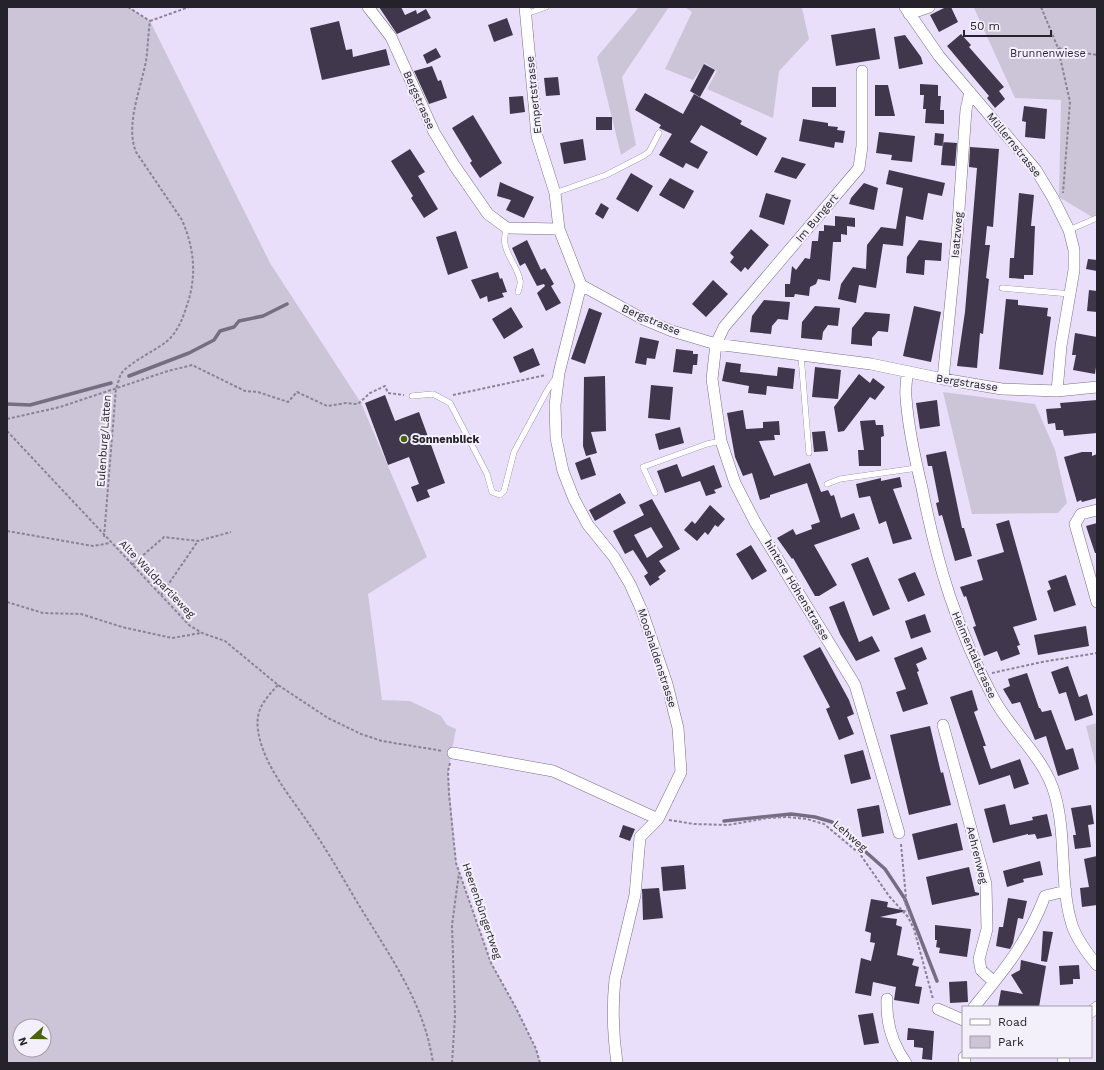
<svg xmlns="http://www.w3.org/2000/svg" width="1104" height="1070" viewBox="0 0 1104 1070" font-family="'Work Sans',sans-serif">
  <rect width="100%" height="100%" fill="#eadffb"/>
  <!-- green -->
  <path fill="#ccc5d7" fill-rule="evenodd" d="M7,7H128L150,21L270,263L361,403L427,557L368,594L382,700L410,701L441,716L447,725L456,729L448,772L456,863L491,963L516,1008L536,1049L540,1063H7ZM20,1026H44V1050H20Z
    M639,7H669L622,77L636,145L621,155L597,57Z
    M685,7L802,8L809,39L779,71L773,118L707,89L717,71L705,63L693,80L665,69L692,12Z
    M976,7H1097V220L1059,197L1061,100L1015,98L974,8Z
    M943,392L1035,404L1055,450L1067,503L1058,513L972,514Z
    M1097,723V770L1086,726Z"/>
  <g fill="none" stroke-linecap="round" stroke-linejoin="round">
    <!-- stream -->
    <path stroke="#766d83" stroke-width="3.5" d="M129,376L189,353L214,340L220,331L234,327L239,321L263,316L287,304
      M7,404L30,405L111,383
      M724,821L791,814L815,817L832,822L885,869L905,899L937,981"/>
  </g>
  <!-- building -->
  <path fill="#40374d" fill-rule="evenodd" d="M379,7H401L405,15L416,10L417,14L426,9L431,18L397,34Z
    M946,7H951L958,22L939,32L930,15Z
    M507,18L513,35L494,42L488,25Z
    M339,21L346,50L352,49L353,57L386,49L390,65L322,80L310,28Z
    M875,28L880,59L836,66L831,35Z
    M961,34L971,45L969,47L1004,87L999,91L1005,99L995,108L987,98L989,96L947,46Z
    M905,35L921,57L923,64L899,69L894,37Z
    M436,48L441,57L427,64L423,55Z
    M704,64L715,70L700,97L690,91Z
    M432,66L438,81L441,80L447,98L429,104L414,71Z
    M558,77L560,95L546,96L544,78Z
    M920,84L938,85V96H941L940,110H944V124L925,123L926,109H923L924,95H920Z
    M875,85H888L895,116H875Z
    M812,87H836V107H812Z
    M645,93L683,114L694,94L742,121L740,124L767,138L757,156L701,125L690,142L708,152L698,169L686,163L683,168L659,155L672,134L659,128L661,125L635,110Z
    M523,96L525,112L510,114L509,97Z
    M1024,106L1047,109L1045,139L1025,137L1026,122L1022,121Z
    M473,115L502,163L480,178L470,163L472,161L452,128Z
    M596,117H612V130H596Z
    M803,119L828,123V126L838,127L837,130L845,131L843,143L835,142L834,148L799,141Z
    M879,132L915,136L912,162L891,160L892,155L876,153Z
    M935,133L944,134L943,146L934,145Z
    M583,139L586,160L564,164L560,143Z
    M943,142L957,143L955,166L941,165Z
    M970,147L999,149L993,227L987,226L985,245H990L986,278L989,279L983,334L980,333L977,368L957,366L965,312L977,168L969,167Z
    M410,149L425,172L418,176L438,209L424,218L411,198L413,196L391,161Z
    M782,157L806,164L796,179L774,172Z
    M889,170L945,183L942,196L928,193L923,220L906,216L903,246L883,244L876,288L859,285L856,303L838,299L841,284L853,267L866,269L867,245L881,227L896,229L903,188L886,184Z
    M631,173L653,186L638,212L616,199Z
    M670,178L694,191L684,209L659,195Z
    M500,182L534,197L524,218L506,210L511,200L497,196Z
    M864,183L878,188L874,210L849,204L851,198Z
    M766,193L791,200L784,225L759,217Z
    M1019,193L1034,195L1031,226H1035L1033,275H1024V279L1009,278L1010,258H1014Z
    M601,203L609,208L603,219L595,214Z
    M835,216L855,218V227L847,226V235L841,234V242H833L830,281L818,279L816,284L810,287L809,296L795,294L794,297H785V284H790L792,266L796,270L805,258L810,259L812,241H818L819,231H824V225L835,226Z
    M751,229L769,245L748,270L745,267L741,272L730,262L734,257L730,253Z
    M456,231L468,268L448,275L436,237Z
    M527,240L541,270L545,268L554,284L551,286L561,303L546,311L537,293L545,286L544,284L537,286L525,263L520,266L512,248Z
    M919,240L942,243L941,261L925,260L924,275L906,273L907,257Z
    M1088,259L1097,260V271L1086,269Z
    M498,272L500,279L502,278L507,292L502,293L504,297L488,302L487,296L480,299L471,280Z
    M713,280L728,294L706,317L692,304Z
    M1089,290L1097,291V312L1087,311Z
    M1006,299L1018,300V305L1048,308L1047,316L1051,317L1043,375L999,369Z
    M764,300L790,302L788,320L778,319L772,326L771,334L750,332L752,316Z
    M815,306L840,308L838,326L828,325L823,332L822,340L801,338L802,322Z
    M914,306L941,312L931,362L903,356Z
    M511,307L523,327L504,339L492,319Z
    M589,308L602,313L585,364L571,359Z
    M865,312L890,314L888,332L878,331L872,338V346L851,344L852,328Z
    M1075,333L1097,337V360L1095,374L1073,370L1076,355H1072Z
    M640,337L659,341L655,359L647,358L646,365L635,363Z
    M533,348L540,365L520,373L513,357Z
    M676,349L693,351V354H698L697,365H693L692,374L673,372Z
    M726,362L741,364L740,372L777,376L778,367L795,369L793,389L767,386L766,395L748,393L749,386L722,381Z
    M815,367L841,370L838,399L812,397Z
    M859,374L870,383L873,378L885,387L875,400L870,397L844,431L838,432L834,407Z
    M605,376L606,431L591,432L597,453L586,456L583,446L584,377Z
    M651,385L673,387L670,420L648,418Z
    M385,395L395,421L419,412L445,483L427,490L430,497L417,502L411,487L419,484L409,457L388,465L365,403Z
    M937,400L940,426L920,429L916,403Z
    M1097,400V433L1064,436L1063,430H1056L1055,423L1048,424L1046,409L1061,408L1060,403Z
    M743,410L746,429L763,428V422L779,421L780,435H774L775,440L759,441L774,476L810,463L821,492L828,490L831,496L834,495L841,518L854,513L860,529L814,545L837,585L819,596H815L793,558L792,559L777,538L793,529L796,535L812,529L811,525L820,522L807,483L770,495V497L760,500L752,473L743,476L735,457L727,413Z
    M875,420L876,425H883L884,436L881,437V466H859L858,450H864L860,421Z
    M680,427L684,443L659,450L655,434Z
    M825,431L828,451L814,452L812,432Z
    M946,451L962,528H964L972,556L955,561L942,515L939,516L936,503L939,502L932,466H928L926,455Z
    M1082,452H1092V456L1097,454V498L1082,502L1081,500L1077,502L1064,457Z
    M590,457L596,475L581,480L575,463Z
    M677,464L682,477L714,465L722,487L714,490L716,493L706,496L700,481L665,493L657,471Z
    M900,477L902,487L893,489L912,539L893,544L886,521L879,524L870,496L859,498L856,484L881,478V481Z
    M620,493L626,503L595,521L589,510Z
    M652,499L680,549L659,561L666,571L658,577L660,579L650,586L644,576L648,573L633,550L625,554L613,531L644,515L639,505ZM651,527L663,547L647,558L634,535Z
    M710,505L725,519L718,527L715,525L708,535L705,532L697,541L684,530L692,521L695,524Z
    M1009,520L1037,620L1013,627L1020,645L1017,646L1020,654L1001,661L997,651L984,656L973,627L976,626L966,596L964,597L960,587L983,580L977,560L1004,552L996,524Z
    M1097,523V553H1095L1086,526Z
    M751,545L767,571L752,580L736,554Z
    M868,557L890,609L873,616L851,564Z
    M915,572L925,595L908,602L898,579Z
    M1066,575L1076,605L1054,612L1047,591L1051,589L1048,581Z
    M844,601L859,642L872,636L880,651L856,661L840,634L829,607Z
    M925,614L931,632L911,639L905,621Z
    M1086,626L1089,646L1038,655L1034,635Z
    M820,647L849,700L854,714L847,717L854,734L839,740L826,709L830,707L803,656Z
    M922,647L927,659L916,664L919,671L917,672L928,704L903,712L896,692L906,689L894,658Z
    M1068,666L1079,697L1087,694L1093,715L1075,721L1066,692L1059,694L1051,672Z
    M1027,673L1039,708H1040L1042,712L1051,710L1066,750L1073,748L1079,769L1058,776L1046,736L1035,740L1020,702L1012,704L1003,689L1010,686L1008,679Z
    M972,690L978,710L974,712L986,746H983L991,769L1020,759L1029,784L1014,789L1010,775L979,785L950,697Z
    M930,726L941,773L943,772L951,805L909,815L890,735Z
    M863,750L871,779L851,784L844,755Z
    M1005,804L1010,825L1033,820L1032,817L1047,814L1052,836L1037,839L1035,834L1028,835V834L993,843L984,809Z
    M879,805L884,833L862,837L857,809Z
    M1091,805L1094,824L1088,825L1091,847L1075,849L1073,835H1076L1071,808Z
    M957,823L963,850L918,860L912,834Z
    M623,825L635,829L630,841L619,837Z
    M1097,856V905L1082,907L1080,888L1089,887L1084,859Z
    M1040,861L1043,875L1023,879L1024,882L1007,887L1003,871Z
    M684,865L686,889L663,891L661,867Z
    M969,867L975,892L979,893V895L932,905L926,877Z
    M659,888L663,918L643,920L642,889Z
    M1008,898L1027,901L1023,919L1018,918L1013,943L1010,949L996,946L999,927H1003Z
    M871,899L888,902L887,907L907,911L880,917L897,919L896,925L902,927L897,955L914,959L912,965L919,967L915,986L922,987L919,1004L894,1000L896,987L873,982L871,996L855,993L861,958L871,961L875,943L870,942L871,933L865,931Z
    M935,925L971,929L967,957L939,953L940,948L936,947L937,940H935Z
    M1043,931L1053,932L1047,962L1041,961Z
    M1021,960L1046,966L1039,1007H998L1001,990L1023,994L1011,975L1020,970Z
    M1079,965L1080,979H1073V984L1060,985L1059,966Z
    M967,981L968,1002L950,1003L949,982Z
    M873,1013L879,1043L864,1045L858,1015Z
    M908,1028L934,1031L932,1060L922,1059L923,1048L914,1047V1040H907Z"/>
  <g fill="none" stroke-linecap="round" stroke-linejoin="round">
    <!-- lane casing -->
    <g stroke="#796f87" stroke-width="6">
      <path id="lane" d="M526,14L546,7
        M555,193L606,175L643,156L649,152L659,133
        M507,228C498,249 516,261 520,280C521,283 519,289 518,292
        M1069,230L1097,218
        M1002,288L1071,294
        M801,356L809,453
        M412,396L433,394L450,403L487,474L492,492L500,495L504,491L514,452L548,389L557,376
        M827,484L840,479L917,468
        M655,493L643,467L707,444L721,441"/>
    </g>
    <!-- street casing -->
    <g stroke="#796f87" stroke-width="12">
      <path id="street" d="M368,7L391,37L434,132L454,165L488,214L507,228L559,229
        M525,7L537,136L555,193L559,229L581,285L643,319L672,331L716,344L871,364L943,379L1002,389L1057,391L1097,387
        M905,7L939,56L1036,170L1053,198L1069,230L1074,250V270L1061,346L1057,391
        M909,14L929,7
        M862,71V146L859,168L724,327L716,344L712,379L721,441L735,483L755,522L855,685L899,833
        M581,285L559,373L555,405L556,438L563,471L574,499L588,525L614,557L630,584L642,611L667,684L678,728L681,772L658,819L640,837L635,895L615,979C612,1007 613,1035 617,1063
        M907,372C907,380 905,389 906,397C908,427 915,459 922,488C937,564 957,630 994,699C1012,732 1045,758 1055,795C1067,837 1059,883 1072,925C1077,940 1087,953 1097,965
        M943,379L957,237L966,110L970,92
        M1097,510L1081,514L1075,524L1097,602
        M943,725L986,884L987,929L979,959L981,970L994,982
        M453,753L553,771L658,819
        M887,999C886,1022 893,1045 906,1063
        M974,1007C1005,969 1027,943 1045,896L1066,891
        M938,1009L963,1020
        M1091,1012L1097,1007
        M964,1057L965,1063
        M1063,1057L1064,1063"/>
    </g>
    <!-- path -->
    <path stroke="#8a8296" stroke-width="2" stroke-dasharray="3 2" stroke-linecap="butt" d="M128,7L150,21
      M1041,7L1058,48L1097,55
      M150,21L189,7
      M1058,48L1070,102L1063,193
      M453,395L546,375
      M7,419L60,407L168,371L192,365L245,391L258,392L288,402L297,392L327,406L346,403L358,404L370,393L385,386L388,393L404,395
      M7,431L189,625L202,633L225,641L278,685L328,718L361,734L382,741L443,751
      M7,531L93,546L110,543
      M104,537L116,388C118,384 119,378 121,374C127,364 156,350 166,342C176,334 182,321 186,308C197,278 195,250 182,220L136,152C125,125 141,88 146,61C148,48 148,34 150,21
      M132,565L164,537L198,541L231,532
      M161,595L198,541
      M7,602L43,613L81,614L122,627L172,638L201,633
      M992,673L1042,662L1097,653
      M278,685C265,699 255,710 258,730C263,766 292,798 311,827C331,856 347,886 365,915C394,962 425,1007 433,1063
      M450,763L448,771L449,794L456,863L491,963L516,1008L536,1049L540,1063
      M669,820L694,824L728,825L768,818L787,817L807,819L824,824L860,854L889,896L908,917L914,929L933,999
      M901,844L906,898L904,900L910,915L908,916
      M452,1063L455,1016L452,925L459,873"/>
    <!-- lane -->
    <use href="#lane" stroke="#fff" stroke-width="5.5"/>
    <!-- street -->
    <use href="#street" stroke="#fff" stroke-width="11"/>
  </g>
  <!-- markers -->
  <circle fill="#4c620c" stroke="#f4f0fb" stroke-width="1.5" cx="404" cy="439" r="4"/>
  <g text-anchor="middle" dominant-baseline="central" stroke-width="4" stroke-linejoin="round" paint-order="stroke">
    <!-- park labels -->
    <g font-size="11" fill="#35234a" stroke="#f4f0fb">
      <text x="1048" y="53">Brunnenwiese</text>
    </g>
    <!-- street labels -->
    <g font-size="11" fill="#26222c" stroke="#f4f0fb">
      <text transform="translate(534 95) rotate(-96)">Empertstrasse</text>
      <text transform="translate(419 100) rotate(66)">Bergstrasse</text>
      <text transform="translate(1014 145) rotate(51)">Müllernstrasse</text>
      <text transform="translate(817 218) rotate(-50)">Im Bungert</text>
      <text transform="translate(957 235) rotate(-85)">Isatzweg</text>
      <text transform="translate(651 320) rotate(23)">Bergstrasse</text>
      <text transform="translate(967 383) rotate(9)">Bergstrasse</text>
      <text transform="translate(104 441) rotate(-86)">Eulenburg/Lätten</text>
      <text transform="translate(157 579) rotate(46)">Alte Waldpartieweg</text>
      <text transform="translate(797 590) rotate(59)">hintere Höhenstrasse</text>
      <text transform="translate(974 655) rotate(66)">Heimentalstrasse</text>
      <text transform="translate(657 658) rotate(72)">Mooshaldenstrasse</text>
      <text transform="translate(850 836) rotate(41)">Lehweg</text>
      <text transform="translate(977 855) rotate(76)">Aehrenweg</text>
      <text transform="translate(482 911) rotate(71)">Heerenbüngertweg</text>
    </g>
    <!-- poi labels -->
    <g font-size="11" font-weight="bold" fill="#26222c" stroke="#f4f0fb" text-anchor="start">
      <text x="412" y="439">Sonnenblick</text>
    </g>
  </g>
  <!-- border -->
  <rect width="1104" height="1070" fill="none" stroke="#26222c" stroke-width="16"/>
  <!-- legend -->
  <rect x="962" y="1006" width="130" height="52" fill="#f4f0fb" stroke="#a29ea8"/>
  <rect x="970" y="1019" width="20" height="6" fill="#ffffff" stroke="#a29ea8"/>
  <text x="998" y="1026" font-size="12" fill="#26222c">Road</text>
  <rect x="970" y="1036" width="20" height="12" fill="#ccc5d7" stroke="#a29ea8"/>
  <text x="998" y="1046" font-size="12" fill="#26222c">Park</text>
  <!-- north arrow -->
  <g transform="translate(32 1038) rotate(249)"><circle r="19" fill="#f4f0fb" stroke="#a29ea8"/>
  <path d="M0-3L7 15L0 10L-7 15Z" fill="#4c620c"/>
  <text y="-6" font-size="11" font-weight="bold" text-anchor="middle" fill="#26222c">N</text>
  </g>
  <!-- scale -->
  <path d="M964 30v6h87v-6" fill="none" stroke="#26222c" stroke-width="2"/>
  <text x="970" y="30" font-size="12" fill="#26222c" stroke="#f4f0fb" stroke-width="3" paint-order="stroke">50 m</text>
</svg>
